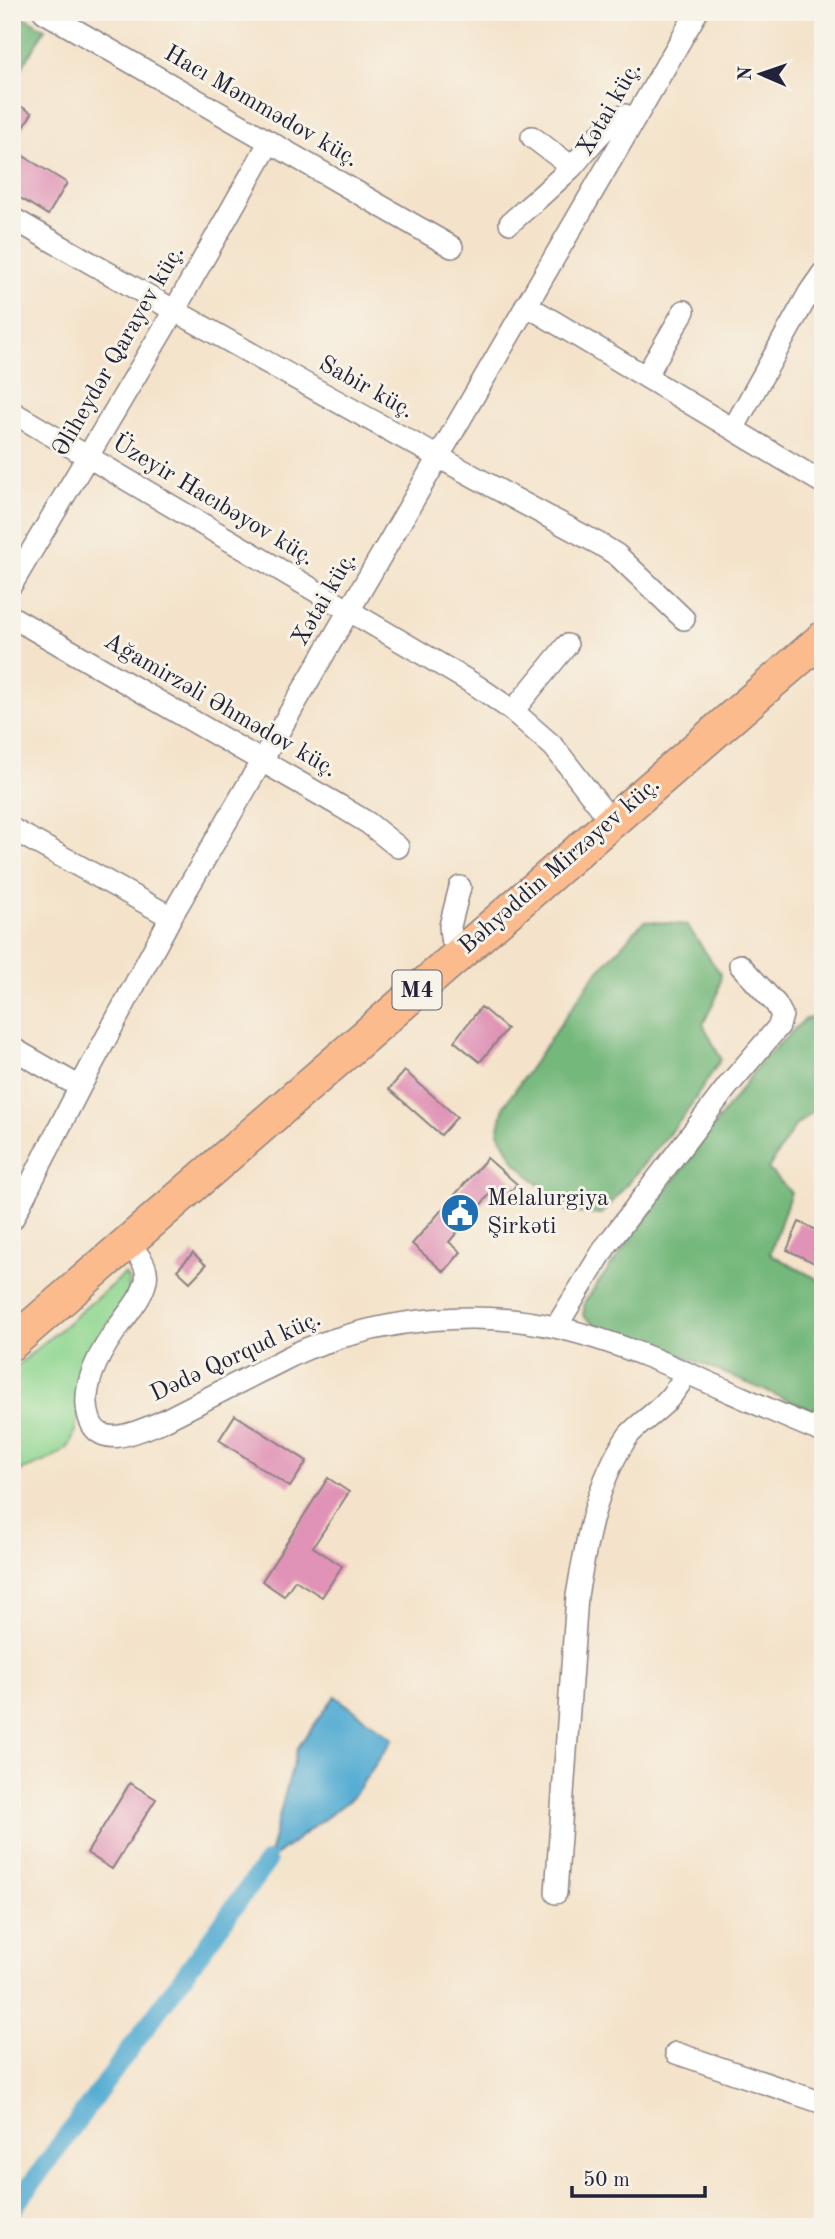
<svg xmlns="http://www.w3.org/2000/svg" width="835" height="2239" viewBox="0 0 835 2239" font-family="'Old Standard TT',serif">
  <rect width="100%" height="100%" fill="#f7f3e8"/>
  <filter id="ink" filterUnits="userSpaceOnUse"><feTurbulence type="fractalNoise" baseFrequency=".0143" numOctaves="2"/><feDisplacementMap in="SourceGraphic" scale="14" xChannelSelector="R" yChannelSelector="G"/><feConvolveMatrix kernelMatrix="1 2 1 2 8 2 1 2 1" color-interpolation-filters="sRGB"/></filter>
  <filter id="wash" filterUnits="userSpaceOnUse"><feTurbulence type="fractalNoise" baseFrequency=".00686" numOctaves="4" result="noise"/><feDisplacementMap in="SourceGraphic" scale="28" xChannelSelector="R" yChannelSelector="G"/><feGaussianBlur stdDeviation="1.57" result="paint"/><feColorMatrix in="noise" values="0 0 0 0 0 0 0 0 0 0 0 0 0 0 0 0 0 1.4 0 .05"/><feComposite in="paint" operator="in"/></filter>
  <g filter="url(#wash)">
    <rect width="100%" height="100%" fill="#f4e3ca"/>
    <!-- green -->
    <path fill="#90d791" stroke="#597c66" stroke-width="2" d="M125,1274L129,1281V1293C117,1317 94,1336 86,1361C78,1383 81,1437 66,1449C51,1461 30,1467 12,1474V1370Z"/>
    <!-- forest -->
    <path fill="#74b87b" stroke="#4b6d5b" stroke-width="2" d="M19,14L45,29L12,84V26Z
      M644,921L687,925L721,975L717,996L703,1024L721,1059L683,1117L602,1214L569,1213L516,1163L498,1132L504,1106L593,977Z
      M823,1015V1103L795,1126L768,1169L791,1192L770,1254L823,1282V1399L813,1411L651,1342L597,1326L583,1316L585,1301L761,1062L805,1019Z"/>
    <!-- water -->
    <path fill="#57add3" stroke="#3c6887" stroke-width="2" d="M335,1696L393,1739L352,1798L267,1862L297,1749Z"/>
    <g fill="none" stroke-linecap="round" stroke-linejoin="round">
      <!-- canal -->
      <path stroke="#57add3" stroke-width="19" d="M12,2210L267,1862"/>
    </g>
    <g id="blocks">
      <!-- building -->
      <path fill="#e093b6" d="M12,101L32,113L12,146Z
        M12,149L67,183L48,215L12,193Z
        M481,1007L507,1029L480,1062L454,1041Z
        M405,1071L457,1117L441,1135L389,1089Z
        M487,1158L517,1184L500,1204L489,1195L449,1242L461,1252L444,1272L412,1244Z
        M799,1222L823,1233V1267L787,1250Z
        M193,1253L206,1265L190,1282L177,1270Z
        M235,1415L307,1461L290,1487L219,1440Z
        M328,1478L349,1492L313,1547L342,1566L322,1597L295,1580L284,1596L262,1581Z
        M130,1783L156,1799L112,1869L87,1853Z"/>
    </g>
  </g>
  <g filter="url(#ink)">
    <use href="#blocks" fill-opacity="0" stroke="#8b8282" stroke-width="2"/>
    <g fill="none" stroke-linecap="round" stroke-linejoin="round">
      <!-- minor casing -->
      <g stroke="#8b8282" stroke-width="24">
        <path id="minor" d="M44,12L452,247
          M532,137L572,167
          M12,218C207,330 403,439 601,545L617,555L684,619
          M510,223C531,205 551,187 571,168C585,153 608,120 625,115L635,119
          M526,305L823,483
          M646,376L684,311
          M12,412L477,686L513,711L554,747L611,821
          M733,429L809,293L823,273
          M12,584L174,311L269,143
          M12,617L340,806L368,823L398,847
          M513,711L567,645
          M12,829L171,917
          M460,952L451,937L450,926L460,887
          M12,1048L80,1087
          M12,1220L80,1087L171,917L697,12
          M128,1243C137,1254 149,1265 146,1280C143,1296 131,1309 122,1322C102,1348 78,1386 90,1420C101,1451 141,1430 161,1422C195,1405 228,1388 261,1371C279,1363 296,1352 314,1346C390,1319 475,1309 555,1327C645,1347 736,1398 823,1432
          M556,1327L606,1246L727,1087L779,1026L782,1015L776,1004L740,965
          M556,1893L577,1596C586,1543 596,1482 628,1436C635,1427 647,1419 656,1411C670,1400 678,1388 686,1373
          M676,2053L823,2103"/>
      </g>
      <!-- trunk casing -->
      <g stroke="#8b8282" stroke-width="36">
        <path id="trunk" d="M12,1343L823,638"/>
      </g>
      <!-- minor -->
      <use href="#minor" stroke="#fff" stroke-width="21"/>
      <!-- trunk -->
      <use href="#trunk" stroke="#fbbb8d" stroke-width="33"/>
    </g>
  </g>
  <!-- icons -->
  <defs>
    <g id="civic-disc" transform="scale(2.0125)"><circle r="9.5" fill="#1f6fb2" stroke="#f7f3e8"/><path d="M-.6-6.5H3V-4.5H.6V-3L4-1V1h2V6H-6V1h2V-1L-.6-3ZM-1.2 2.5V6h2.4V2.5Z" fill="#fff"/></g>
  </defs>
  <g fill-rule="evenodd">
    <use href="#civic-disc" x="460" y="1213"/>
  </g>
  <g text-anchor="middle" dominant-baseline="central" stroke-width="6" stroke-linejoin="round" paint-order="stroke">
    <!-- shield labels -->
    <rect fill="#f7f3e8" stroke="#62616f" stroke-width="2" x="392.5" y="970.5" width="49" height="39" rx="5"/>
    <g font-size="23" font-weight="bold" fill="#22223b">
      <text x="417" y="990">M4</text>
    </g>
    <!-- street labels -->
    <g font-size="24" fill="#22223b" stroke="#f7f3e8">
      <text transform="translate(261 107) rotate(30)">Hacı Məmmədov küç.</text>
      <text transform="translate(610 109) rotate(-60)">Xətai küç.</text>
      <text transform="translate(119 351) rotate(-60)">Əliheydər Qarayev küç.</text>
      <text transform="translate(366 388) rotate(29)">Sabir küç.</text>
      <text transform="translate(213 501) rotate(31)">Üzeyir Hacıbəyov küç.</text>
      <text transform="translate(325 599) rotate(-60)">Xətai küç.</text>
      <text transform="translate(220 706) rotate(30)">Ağamirzəli Əhmədov küç.</text>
      <text transform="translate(560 866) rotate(-41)">Bəhyəddin Mirzəyev küç.</text>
      <text transform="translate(236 1357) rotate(-25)">Dədə Qorqud küç.</text>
    </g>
    <!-- poi labels -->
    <g font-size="24" fill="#22223b" stroke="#f7f3e8" text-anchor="start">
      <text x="487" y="1199">Melalurgiya<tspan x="487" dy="28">Şirkəti</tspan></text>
    </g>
  </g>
  <!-- margin -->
  <rect width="835" height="2239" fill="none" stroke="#f7f3e8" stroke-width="42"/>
  <!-- north arrow -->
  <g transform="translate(761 74) rotate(272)" stroke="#f7f3e8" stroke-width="5" paint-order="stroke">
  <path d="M0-5L12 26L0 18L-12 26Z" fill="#22223b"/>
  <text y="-10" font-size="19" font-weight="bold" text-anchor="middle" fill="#22223b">N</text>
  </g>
  <!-- scale -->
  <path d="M572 2186v10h133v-10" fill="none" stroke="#22223b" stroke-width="3.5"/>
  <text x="583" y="2186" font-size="21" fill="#22223b" stroke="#f7f3e8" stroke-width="5" paint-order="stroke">50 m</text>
</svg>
